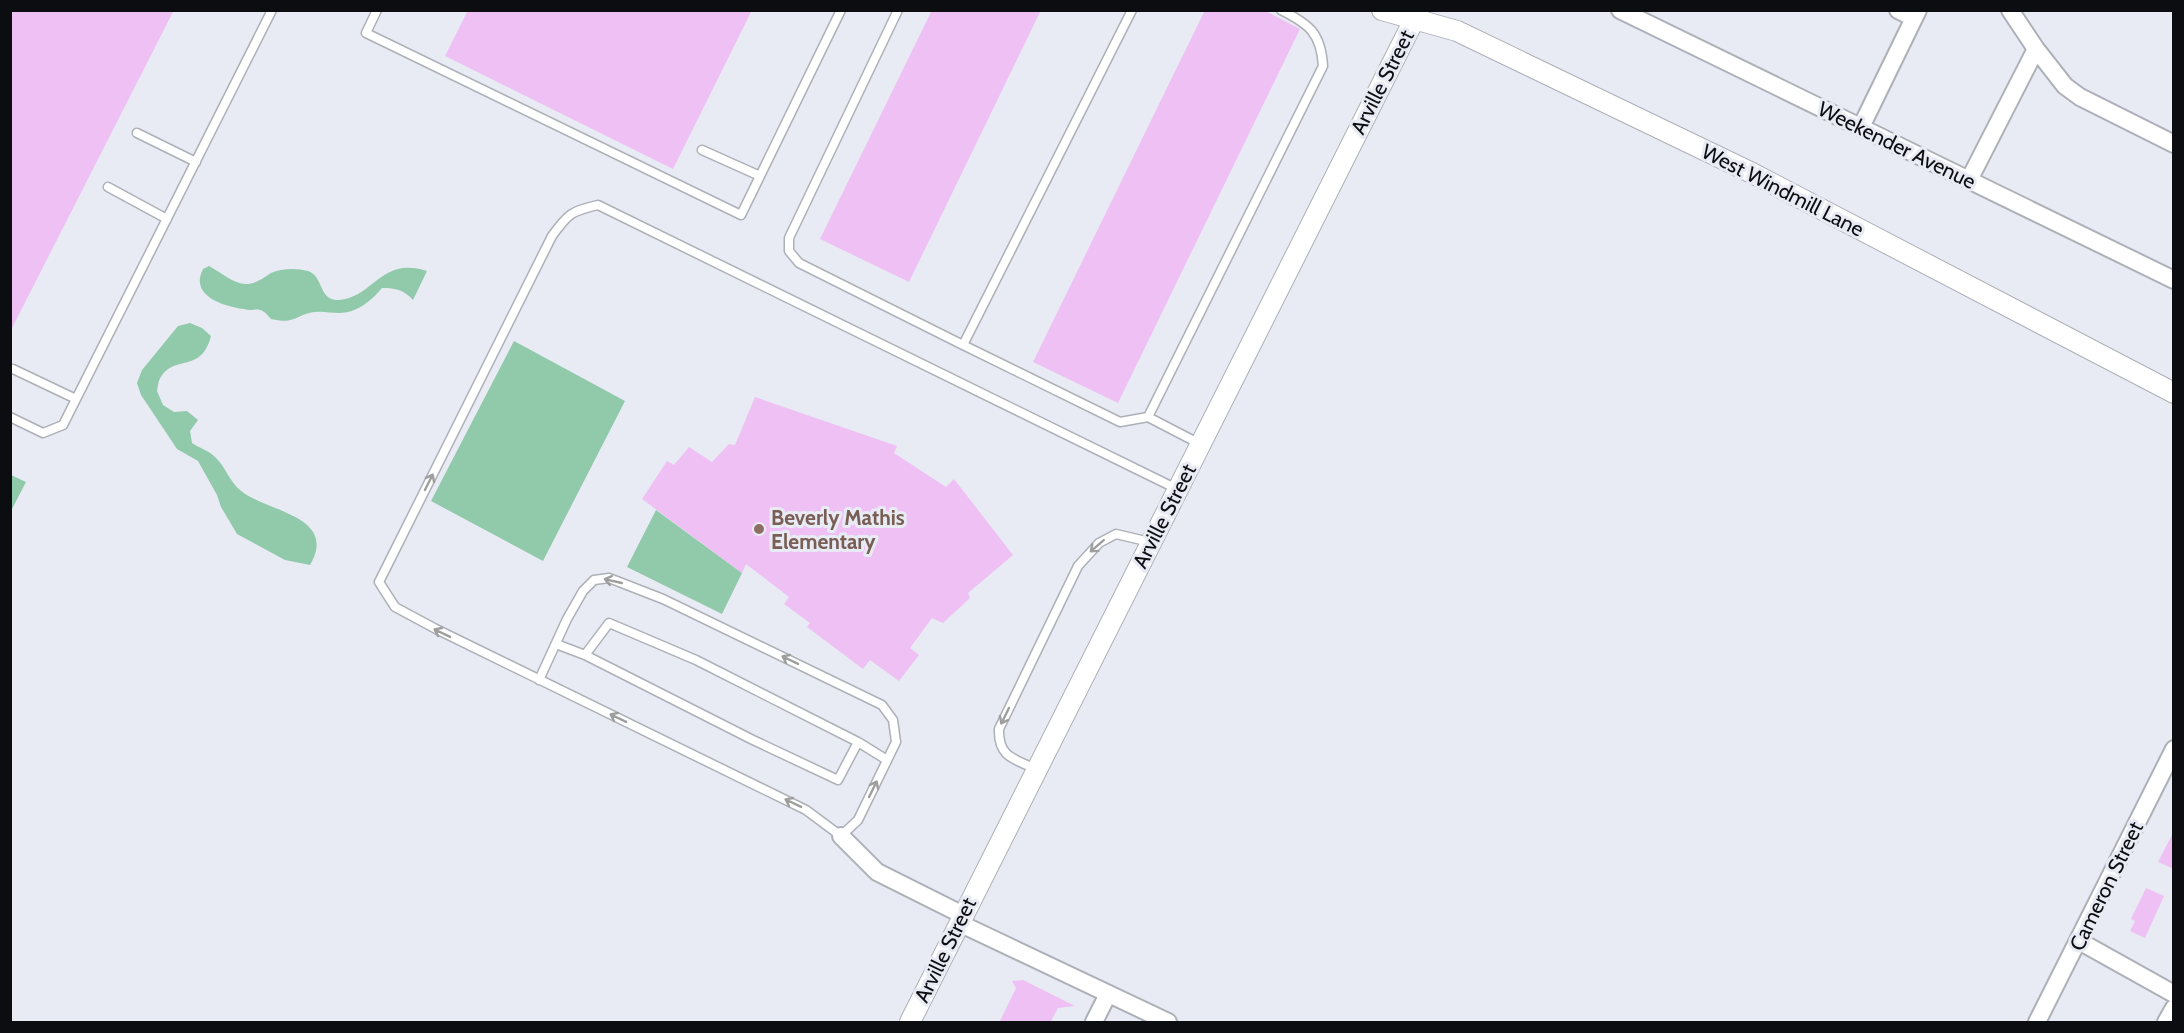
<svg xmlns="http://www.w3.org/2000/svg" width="2184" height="1033" viewBox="0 0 2184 1033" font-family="Cabin,sans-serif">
  <rect width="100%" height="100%" fill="#e8ebf4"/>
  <!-- green -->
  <path fill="#91c9ab" d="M209,266C220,272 234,284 246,284C256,284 263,278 271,273C282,268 297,268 308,271C324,276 318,301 339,300C374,297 381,256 427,271L413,300C404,290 396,288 382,288C371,301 357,313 339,313C331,313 323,311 315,312C296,314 296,325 271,319C268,316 265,311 260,310C257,309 254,310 251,310C229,308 188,298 203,269Z
    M190,323L202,328L211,336C201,374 175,354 161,377C158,380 158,387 157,391L163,405L174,412L187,411L198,420L190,431L192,443C199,448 210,451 215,457C225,466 230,482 240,490C265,512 339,515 310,565L285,560L237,534L221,507L217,495L198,461L177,449L141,395L137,383L142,370L178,326Z
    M514,341L625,401L543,561L431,501Z
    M11,475L26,482L11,511Z
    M656,510L742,573L722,614L627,567Z"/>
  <!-- building -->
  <path fill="#efc0f3" d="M10,10H174L10,332Z
    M468,10H752L673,169L445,56Z
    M932,10H1041L909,282L820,239Z
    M1205,10H1264L1300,29L1118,403L1033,362Z
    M755,397L897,446L894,453L946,487L954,479L1013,555L968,593L970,598L943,623L932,618L910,648L919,655L899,681L870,660L863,669L807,627L810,623L784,604L789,597L746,564L742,573L642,499L667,461L674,465L689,447L712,462L729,444L735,445Z
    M2174,831V869L2158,862Z
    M2146,888L2164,896L2145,938L2130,931L2135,921L2131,919Z
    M1023,980L1075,1006L1058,1008L1050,1023H999L1016,988L1012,981Z"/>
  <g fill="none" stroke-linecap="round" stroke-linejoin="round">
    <!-- service casing -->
    <g stroke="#adb0b7" stroke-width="11">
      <path id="service" d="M377,10L366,33L741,215L841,10
        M898,10L789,238V251L799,263L963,345
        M1132,10L963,345L1120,422L1148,417L1200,444
        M137,133L196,162
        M702,150L760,176
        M108,187L167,219
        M13,369L76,399
        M10,417L43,433L63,425L272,10
        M1148,417L1323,66C1321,33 1309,24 1281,10
        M556,644L585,655L753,740L838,780L858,742
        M585,655L609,623L696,660L858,742L887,760
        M539,680L567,619L583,591L594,580L609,578L663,599L882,705L893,720L896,742L858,820L841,836L806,810L436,629L395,607L379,582L552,236C568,214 571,211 598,205L1177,489
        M1036,769C1014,759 998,757 999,729L1078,566L1099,543L1116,534L1150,542"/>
    </g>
    <!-- minor casing -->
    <g stroke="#adb0b7" stroke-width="20">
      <path id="minor" d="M1620,10L2174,280
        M1898,10L1914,18
        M2010,10L2036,49L2065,86L2080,97L2174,144
        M1861,127L1918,10
        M1969,180L2036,49
        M841,836L877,872L963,915
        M959,923L1168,1022
        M2079,941L2174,994
        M1094,1022L1108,994
        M2037,1022L2174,749
        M2166,1022L2174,1008"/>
    </g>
    <!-- tertiary casing -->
    <g stroke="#adb0b7" stroke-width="22">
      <path id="tertiary" d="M1382,10L1457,31L1752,173L2174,393
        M910,1022L1419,10"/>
    </g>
    <!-- service -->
    <use href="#service" stroke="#fff" stroke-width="8"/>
    <!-- minor -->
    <use href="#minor" stroke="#fff" stroke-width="16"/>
    <!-- tertiary -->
    <use href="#tertiary" stroke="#fff" stroke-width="20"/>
  </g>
  <!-- one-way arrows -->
  <defs><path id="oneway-shaft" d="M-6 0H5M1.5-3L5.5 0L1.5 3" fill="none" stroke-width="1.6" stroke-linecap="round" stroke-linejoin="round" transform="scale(1.5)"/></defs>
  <g stroke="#9e9e9f">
    <use href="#oneway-shaft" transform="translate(429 482) rotate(-63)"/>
    <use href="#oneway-shaft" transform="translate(1097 546) rotate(139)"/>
    <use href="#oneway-shaft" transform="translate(613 581) rotate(-167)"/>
    <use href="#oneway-shaft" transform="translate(442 633) rotate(-154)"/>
    <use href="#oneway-shaft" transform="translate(790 660) rotate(-154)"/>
    <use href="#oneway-shaft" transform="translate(1005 716) rotate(116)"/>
    <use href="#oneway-shaft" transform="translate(618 718) rotate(-154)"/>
    <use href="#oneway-shaft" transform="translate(873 789) rotate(-64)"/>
    <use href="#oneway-shaft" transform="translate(793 803) rotate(-154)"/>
  </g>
  <!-- markers -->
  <circle fill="#8d6e63" stroke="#e8ebf4" stroke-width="2" cx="759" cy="529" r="6"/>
  <g text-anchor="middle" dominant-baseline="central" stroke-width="6" stroke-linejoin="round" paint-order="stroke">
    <!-- street labels -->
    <g font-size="21" fill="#0c0d10" stroke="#e8ebf4">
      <text transform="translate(1382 82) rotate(-63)">Arville Street</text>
      <text transform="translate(1897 145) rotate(26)">Weekender Avenue</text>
      <text transform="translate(1783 190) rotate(27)">West Windmill Lane</text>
      <text transform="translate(1164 516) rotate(-63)">Arville Street</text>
      <text transform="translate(2106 886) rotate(-64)">Cameron Street</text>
      <text transform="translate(945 950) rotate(-64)">Arville Street</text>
    </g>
    <!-- education labels -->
    <g font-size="21" font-weight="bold" fill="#785e54" stroke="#e8ebf4" text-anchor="start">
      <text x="771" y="517">Beverly Mathis<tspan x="771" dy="24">Elementary</tspan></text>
    </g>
  </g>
  <!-- border -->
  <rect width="2184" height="1033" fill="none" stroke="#0c0d10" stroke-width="24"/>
</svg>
